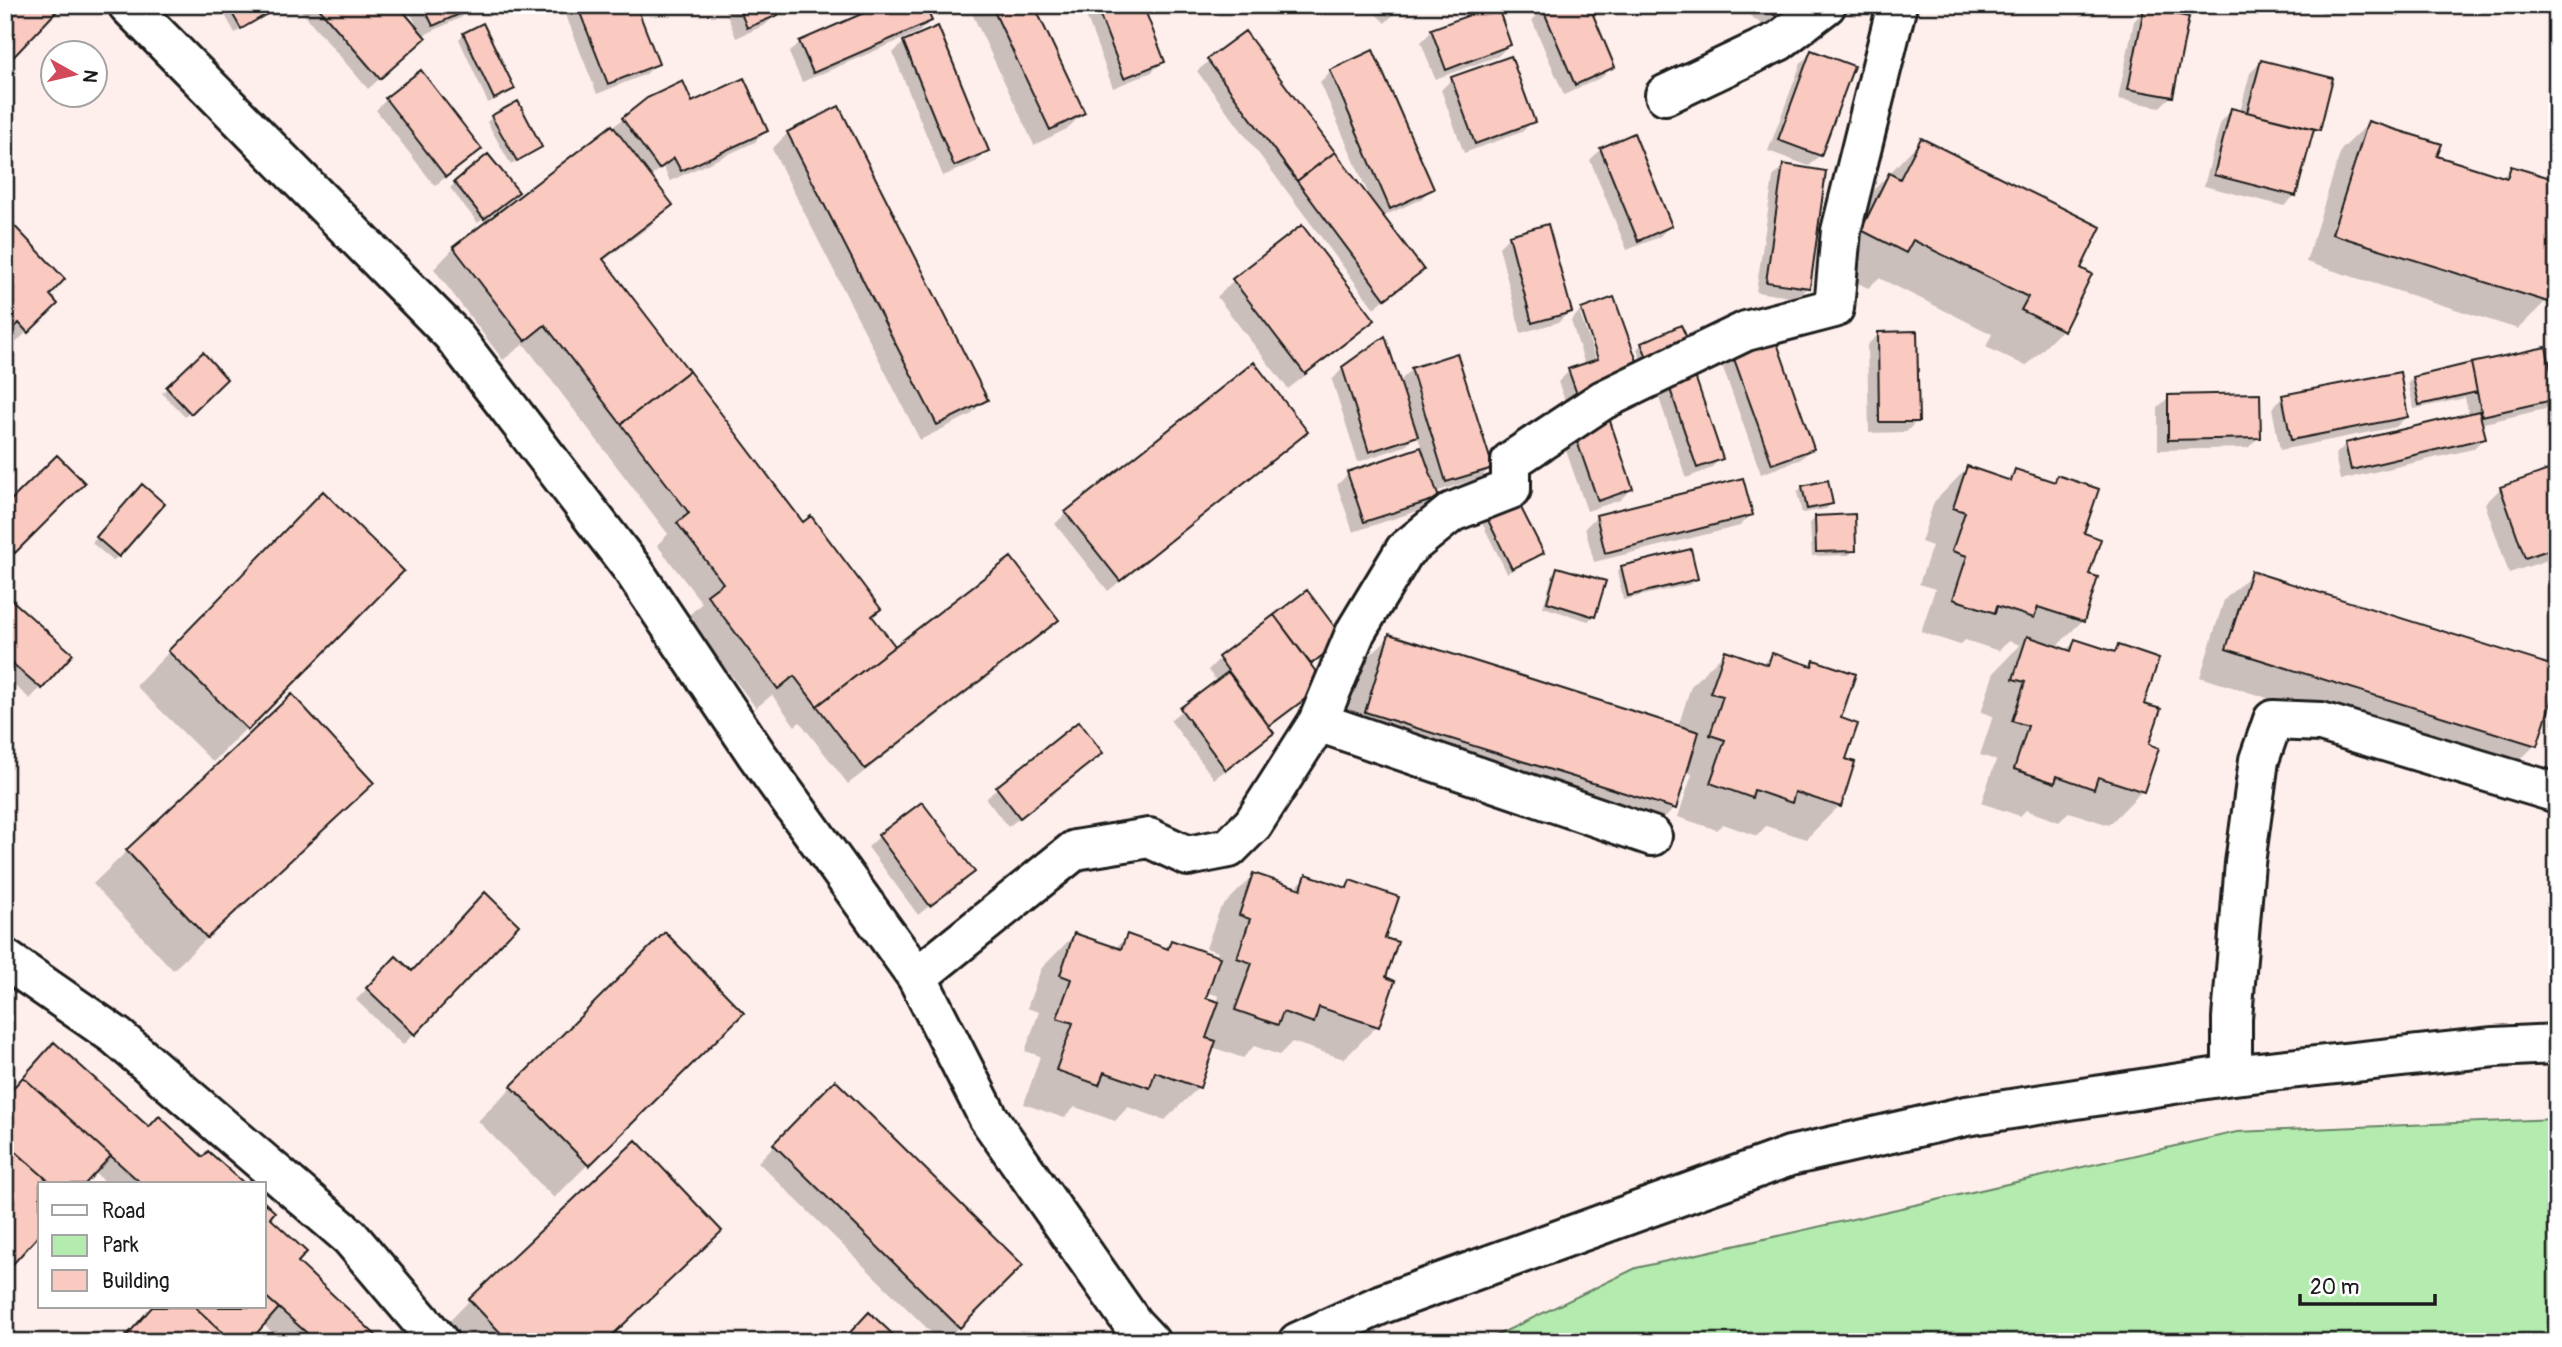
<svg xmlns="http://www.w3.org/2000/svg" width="2562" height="1347" viewBox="0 0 2562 1347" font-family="Pangolin,sans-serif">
  <rect width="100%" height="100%" fill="#feefec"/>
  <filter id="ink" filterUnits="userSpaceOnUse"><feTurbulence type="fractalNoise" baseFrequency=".0143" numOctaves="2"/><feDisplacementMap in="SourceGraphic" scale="14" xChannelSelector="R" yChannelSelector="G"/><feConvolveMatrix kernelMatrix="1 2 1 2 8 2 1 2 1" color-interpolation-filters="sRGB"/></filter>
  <g filter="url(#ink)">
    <!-- green -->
    <path fill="#b4ecaf" stroke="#688466" stroke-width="2" d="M2557,1119V1342H1483L1636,1268L2237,1132Z"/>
    <!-- shadow -->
    <path fill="#0003" fill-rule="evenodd" d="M279,5L235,33L225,15L231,10Z
      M296,5H395L419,31L407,5L473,6L462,17L422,36L413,49L368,89Z
      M566,5H635L657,64L646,74L597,94L563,8Z
      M723,5H772L776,15L765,25L736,38Z
      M968,5H1032L1083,113L1067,129L1034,145Z
      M1082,5H1141L1163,61L1152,72L1113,88Z
      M1366,5H1403L1385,23Z
      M1551,5L1613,66L1602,77L1564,95L1532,20L1543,9Z
      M1737,5H1800L1774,34Z
      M2070,5H2100L2092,14Z
      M2146,5H2199L2189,15Z
      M2291,5H2342L2332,15Z
      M2145,10L2171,96L2160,107L2118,99L2134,21Z
      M2557,10V118L2546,117L2550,16Z
      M930,21L919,32L802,82L789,53L800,42Z
      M1432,31L1509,45L1498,56L1435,79L1421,42Z
      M1244,33L1371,200L1320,82L1331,71L1372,52L1432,188L1421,199L1382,217L1421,269L1374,308L1197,71Z
      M464,34L513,89L508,94L488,103L459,39Z
      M904,42L987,151L976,162L943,176L893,53Z
      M1812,52L1820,155L1809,166L1768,151L1801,63Z
      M1510,58L1533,121L1522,132L1464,153L1441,90L1452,79Z
      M2261,62L2318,129L2310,138L2295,195L2284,206L2204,186L2221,121L2232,110L2240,112L2250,73Z
      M387,99L480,148L435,186L376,110Z
      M648,100L691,104L766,131L755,142L670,181L663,167L650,177L671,205L650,226L603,261L870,617L887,652L888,654L1057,620L1041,636L848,784L800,722L795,726L772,695L756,708L687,617L702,603L657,545L668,534L524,344L503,360L434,269L454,248Z
      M492,117L540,147L511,165L487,122Z
      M2369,123L2435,158L2501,178L2512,168L2546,301L2518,329L2306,262L2341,150Z
      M788,133L986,399L970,415L920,440L772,149Z
      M1921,140L2079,269L2062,330L2026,366L1986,347L1992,334L1879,278L1868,288L1826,267L1853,212Z
      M1601,149L1670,226L1659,237L1627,250L1590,160Z
      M1784,166L1808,287L1797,298L1756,292L1773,177Z
      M455,183L511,196L478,223L450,188Z
      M5,219L47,295L56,304L5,353Z
      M1301,227L1373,319L1356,336L1288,389L1217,297L1233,281Z
      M1510,236L1570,311L1559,322L1521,333L1499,247Z
      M1581,310L1640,374L1567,406L1558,382L1569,371L1585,365L1571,321ZM1580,314H1584L1602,367L1599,368Z
      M1680,328L1645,370L1637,349L1642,344Z
      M1879,334L1917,421L1906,432L1869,433L1867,345Z
      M2544,349L2548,363L2557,354V389L2553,382L2556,398L2545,409L2480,424L2484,438L2473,449L2340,480L2335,455L2346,444L2469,416L2465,398L2414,409L2408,383L2413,378Z
      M203,355L225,378L185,417L162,393Z
      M1734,357L1812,448L1801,459L1761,474L1723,368Z
      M1343,368L1399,382L1412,369L1491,467L1480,478L1435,492L1437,497L1426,508L1353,532L1337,485L1348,474L1422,449L1417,434L1405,446L1358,462L1332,380Z
      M1670,387L1721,458L1710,469L1686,478L1659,398Z
      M2169,397L2259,437L2248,448L2158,450V408Z
      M2283,397L2407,416L2396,427L2280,450L2272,408Z
      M1306,431L1108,591L1055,524L1066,513Z
      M1574,431L1631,489L1620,500L1587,511L1563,442Z
      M1967,468L2005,481L2015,471L2052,483L2058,477L2082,535L2087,575L2082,621L2055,648L2065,651L2076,641L2112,653L2118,647L2142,705L2147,746L2142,791L2109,825L2069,812L2059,822L2026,810L2020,816L1981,803L1996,760L1980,755L1993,716L1981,712L1994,672L2020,645L2008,641L1999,651L1965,640L1960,645L1921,632L1935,589L1919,584L1932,546L1921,542L1934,502Z
      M2557,469V557L2509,573L2485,504L2501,488Z
      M82,483L5,560V509Z
      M1802,487L1831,504L1826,509L1802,513L1797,492Z
      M137,492L118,556L113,561L92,543Z
      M1485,514L1542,553L1537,558L1507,573L1480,519Z
      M1751,515L1740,526L1594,562L1585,528L1596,517Z
      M1816,517L1854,550L1849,555L1812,556L1810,523Z
      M290,527L401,571L213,762L136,686Z
      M1622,567L1696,579L1691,584L1623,600L1617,572Z
      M1558,569L1593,616L1588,621L1543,607L1553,574Z
      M2252,573L2556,668L2557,666V681L2535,745L2507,773L2200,677L2224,600Z
      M1307,593L1330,650L1310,665L1312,694L1268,728L1272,733L1261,744L1214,779L1170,720L1217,682L1208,670L1219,659Z
      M5,596L70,654L30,699L5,677Z
      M1390,636L1678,727L1691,686L1725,652L1762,665L1772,655L1809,667L1815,662L1839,719V806L1806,839L1766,826L1757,836L1723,824L1717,830L1678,817L1692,774L1685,772L1674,808L1646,836L1338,740L1362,663Z
      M2557,706V725L2551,723Z
      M2557,759V773L2552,772Z
      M1090,763L1008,827L986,799L997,788Z
      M338,816L173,970L93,884L127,851Z
      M879,837L972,872L918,915L868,847Z
      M1254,875L1294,889L1307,876L1343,889L1351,882L1383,939V978L1377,1026L1344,1059L1292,1042L1279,1055L1254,1046L1243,1058L1212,1047L1199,1087L1165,1120L1128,1107L1115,1121L1075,1107L1064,1118L1024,1104L1040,1056L1025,1051L1039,1012L1027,1008L1041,969L1074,935L1115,949L1127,936L1164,949L1171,942L1216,957L1218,952L1206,948L1220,909ZM1206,992L1219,996L1217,1003L1204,999Z
      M517,925L403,1045L356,1000L396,959L412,973Z
      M665,935L741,1013L554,1198L478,1121Z
      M38,1060L148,1129L203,1159L208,1154L242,1184H108L94,1172L83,1184H40V1232L5,1271V1097Z
      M835,1083L1020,1265L944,1342H941L758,1162Z
      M267,1218L295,1262L381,1342H283L263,1324L246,1342H121L152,1307H264Z
      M470,1300L604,1342H444L437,1334Z"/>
    <!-- building -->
    <path fill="#facac0" stroke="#1c1c1c" stroke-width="2" d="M5,5H49L56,12L5,66Z
      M235,5H281V6L241,29L229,8Z
      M316,5H398L426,38L380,79Z
      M423,5H474L475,7L433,26Z
      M577,5H636L659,64L608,84Z
      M738,5H774L778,15L747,28Z
      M882,5H925L932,21L813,73L799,41Z
      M991,5H1034L1085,113L1050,130Z
      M1096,5H1143L1165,62L1124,78Z
      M1497,5L1511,45L1446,70L1431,29Z
      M1547,5H1589L1615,67L1575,85L1542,7Z
      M1762,5H1802L1787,25Z
      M2144,8L2189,17L2173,97L2128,89Z
      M483,23L515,89L494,99L463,33Z
      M938,26L989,151L954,166L903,41Z
      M1245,31L1335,152L1297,181L1207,59Z
      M1373,50L1434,189L1390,209L1330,70Z
      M1811,50L1854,66L1821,156L1778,140Z
      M1511,56L1535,122L1475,144L1451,77Z
      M2261,60L2333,78L2320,130L2247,112Z
      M421,70L482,149L446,177L385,98Z
      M744,78L768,131L681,171L674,158L659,169L622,118L647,98L683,81L692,102Z
      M518,101L542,147L517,161L491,116Z
      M839,106L988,400L937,425L787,132Z
      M2231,108L2314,129L2296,196L2214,175Z
      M2368,121L2442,144L2437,156L2507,178L2511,166L2557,180V273L2548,302L2332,234Z
      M612,125L673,205L603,259L689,371L621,424L545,325L525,341L453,247Z
      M1634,133L1672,226L1638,241L1600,148Z
      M1921,138L2101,227L2081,268L2092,274L2064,331L2021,310L2028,297L1913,240L1906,253L1861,230L1889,173L1900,179Z
      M1335,152L1424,270L1385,299L1297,181Z
      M488,154L519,192L484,219L454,182Z
      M1783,164L1826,171L1810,288L1766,282Z
      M5,216L65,279L50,295L58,304L28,333L19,323L5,337Z
      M1548,224L1572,312L1532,323L1509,235Z
      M1302,225L1375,320L1305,374L1232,279Z
      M1614,297L1642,375L1578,397L1568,369L1598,359L1581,309Z
      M1681,325L1692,349L1651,367L1641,343Z
      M1917,331L1919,422H1879L1878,332Z
      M1385,336L1418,436L1369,452L1342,367Z
      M1776,340L1814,449L1772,464L1733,356Z
      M2546,347L2557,399L2482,416L2471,363Z
      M203,352L227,379L191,414L166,387Z
      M1457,353L1493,468L1446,482L1411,368Z
      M1254,362L1308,432L1120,581L1065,512Z
      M2471,363L2477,392L2419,405L2413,377Z
      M689,371L803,522L811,516L881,609L872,616L895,646L817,706L794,676L778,689L707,595L723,583L677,523L689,513L621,424Z
      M2400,372L2408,417L2291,440L2282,395Z
      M1695,376L1723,459L1697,468L1669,386Z
      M2260,393L2261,438L2168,440V395Z
      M2479,411L2486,438L2351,470L2345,443Z
      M1609,418L1633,489L1598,501L1573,430Z
      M1421,447L1439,498L1364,522L1347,472Z
      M57,455L85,483L15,553L5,543V506Z
      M1967,466L2011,481L2015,469L2055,482L2057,475L2099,489L2084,533L2101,539L2089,574L2098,577L2084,622L2038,607L2034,618L1997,606L1995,613L1953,599L1967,556L1952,551L1965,512L1953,508Z
      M2557,467V547L2525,558L2500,487Z
      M1743,478L1753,515L1605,553L1596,515Z
      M1828,480L1833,504L1807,509L1802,486Z
      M142,484L165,504L119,557L96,537Z
      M323,491L404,571L248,730L168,651Z
      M1515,496L1544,553L1512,569L1484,512Z
      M1855,514L1856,551L1816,552L1815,516Z
      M1691,549L1698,579L1628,596L1621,566Z
      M1011,557L1059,620L865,769L817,706Z
      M1557,567L1606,581L1595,617L1547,602Z
      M2251,571L2557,667V683L2537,746L2226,649Z
      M1307,590L1344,639L1311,664L1274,615Z
      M5,594L73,654L42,689L5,657Z
      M1274,615L1325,684L1269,726L1218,657Z
      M1389,634L1699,732L1676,809L1365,712Z
      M2027,636L2071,651L2075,639L2115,652L2118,645L2159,659L2144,704L2161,709L2149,744L2159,748L2144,792L2098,777L2094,789L2057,776L2055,783L2014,769L2028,726L2012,721L2025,682L2013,679Z
      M1725,650L1768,665L1772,653L1812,666L1814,660L1856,674L1841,718L1858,724L1846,759L1855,762L1841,807L1795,792L1792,803L1754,790L1752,798L1710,783L1725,740L1710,735L1723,696L1710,693Z
      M1228,672L1274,733L1226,770L1180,708Z
      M292,694L374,783L207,938L126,850Z
      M1079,721L1103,753L1020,818L996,787Z
      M922,802L975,872L930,906L878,835Z
      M1253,873L1301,889L1306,874L1347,888L1350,880L1399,897L1385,938L1398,942L1386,977L1395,981L1379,1027L1319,1007L1314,1023L1283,1012L1278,1025L1235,1010L1252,963L1237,958L1250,919L1239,915Z
      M485,892L519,925L415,1035L366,988L396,956L412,971Z
      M665,932L744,1013L589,1166L511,1086Z
      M1074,933L1121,949L1127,934L1168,949L1171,940L1220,957L1206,998L1219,1002L1206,1038L1216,1041L1200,1088L1155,1072L1150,1088L1104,1072L1099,1085L1056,1070L1073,1023L1057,1018L1071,979L1060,975Z
      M54,1042L149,1127L159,1116L203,1157L208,1151L245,1184H142L23,1077Z
      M23,1077L111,1156L85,1184H52L5,1142V1097Z
      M835,1080L1023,1265L960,1328L773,1144Z
      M636,1140L722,1231L605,1342H509L469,1299Z
      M5,1142L52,1184H40V1234L5,1273Z
      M264,1202L275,1212L270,1218L307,1252L298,1262L383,1342H317L264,1295Z
      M264,1295L279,1308L249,1342H233L195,1307H264Z
      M152,1307H195L233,1342H121Z
      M869,1312L901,1342H841Z"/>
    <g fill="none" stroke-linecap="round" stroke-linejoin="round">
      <!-- minor casing -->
      <g stroke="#1c1c1c" stroke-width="44">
        <path id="minor" d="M1665,95L1779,41L1826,5
          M1318,722L1652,836
          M5,959L116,1036L350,1237L439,1342
          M917,977L1075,850L1149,838L1188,856L1229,848L1253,824L1318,722L1356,631L1405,550L1452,512L1511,489V461L1603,400L1746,331L1834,308L1841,231L1897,5
          M2232,1075V1018L2245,863L2259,760L2273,720L2321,722L2557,793"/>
      </g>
      <!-- major casing -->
      <g stroke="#1c1c1c" stroke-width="44">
        <path id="major" d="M128,5L452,334L631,567L757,755L917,977L988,1117L1133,1324L1150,1342
          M1298,1342L1382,1304L1790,1156L1966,1116L2232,1075L2494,1047L2557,1044"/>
      </g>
      <!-- minor -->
      <use href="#minor" stroke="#fff" stroke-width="38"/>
      <!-- major -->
      <use href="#major" stroke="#fff" stroke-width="38"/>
    </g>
  </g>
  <!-- margin -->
  <rect width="2562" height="1347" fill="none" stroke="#fff" stroke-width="28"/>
  <rect x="14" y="14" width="2534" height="1319" fill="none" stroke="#1c1c1c" stroke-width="2.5" filter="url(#ink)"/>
  <!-- legend -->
  <rect x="38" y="1182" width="228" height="126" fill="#ffffff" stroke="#a4a4a4" stroke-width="2"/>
  <rect x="52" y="1205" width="35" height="10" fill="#ffffff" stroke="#a4a4a4" stroke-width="2"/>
  <text x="102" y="1218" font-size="21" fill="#1c1c1c">Road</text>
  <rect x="52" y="1235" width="35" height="21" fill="#b4ecaf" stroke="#a4a4a4" stroke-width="2"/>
  <text x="102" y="1252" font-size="21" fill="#1c1c1c">Park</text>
  <rect x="52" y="1270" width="35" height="21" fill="#facac0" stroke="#a4a4a4" stroke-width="2"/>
  <text x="102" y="1288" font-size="21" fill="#1c1c1c">Building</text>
  <!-- north arrow -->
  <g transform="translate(74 74) rotate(98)"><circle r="33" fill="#ffffff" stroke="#a4a4a4" stroke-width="2"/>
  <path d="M0-5L12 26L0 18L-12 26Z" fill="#d1495b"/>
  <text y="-10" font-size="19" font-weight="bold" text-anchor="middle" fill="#1c1c1c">N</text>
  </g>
  <!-- scale -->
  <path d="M2300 1294v10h135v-10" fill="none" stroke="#1c1c1c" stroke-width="3.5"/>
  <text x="2310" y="1294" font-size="21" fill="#1c1c1c" stroke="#ffffff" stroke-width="5" paint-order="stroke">20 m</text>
</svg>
